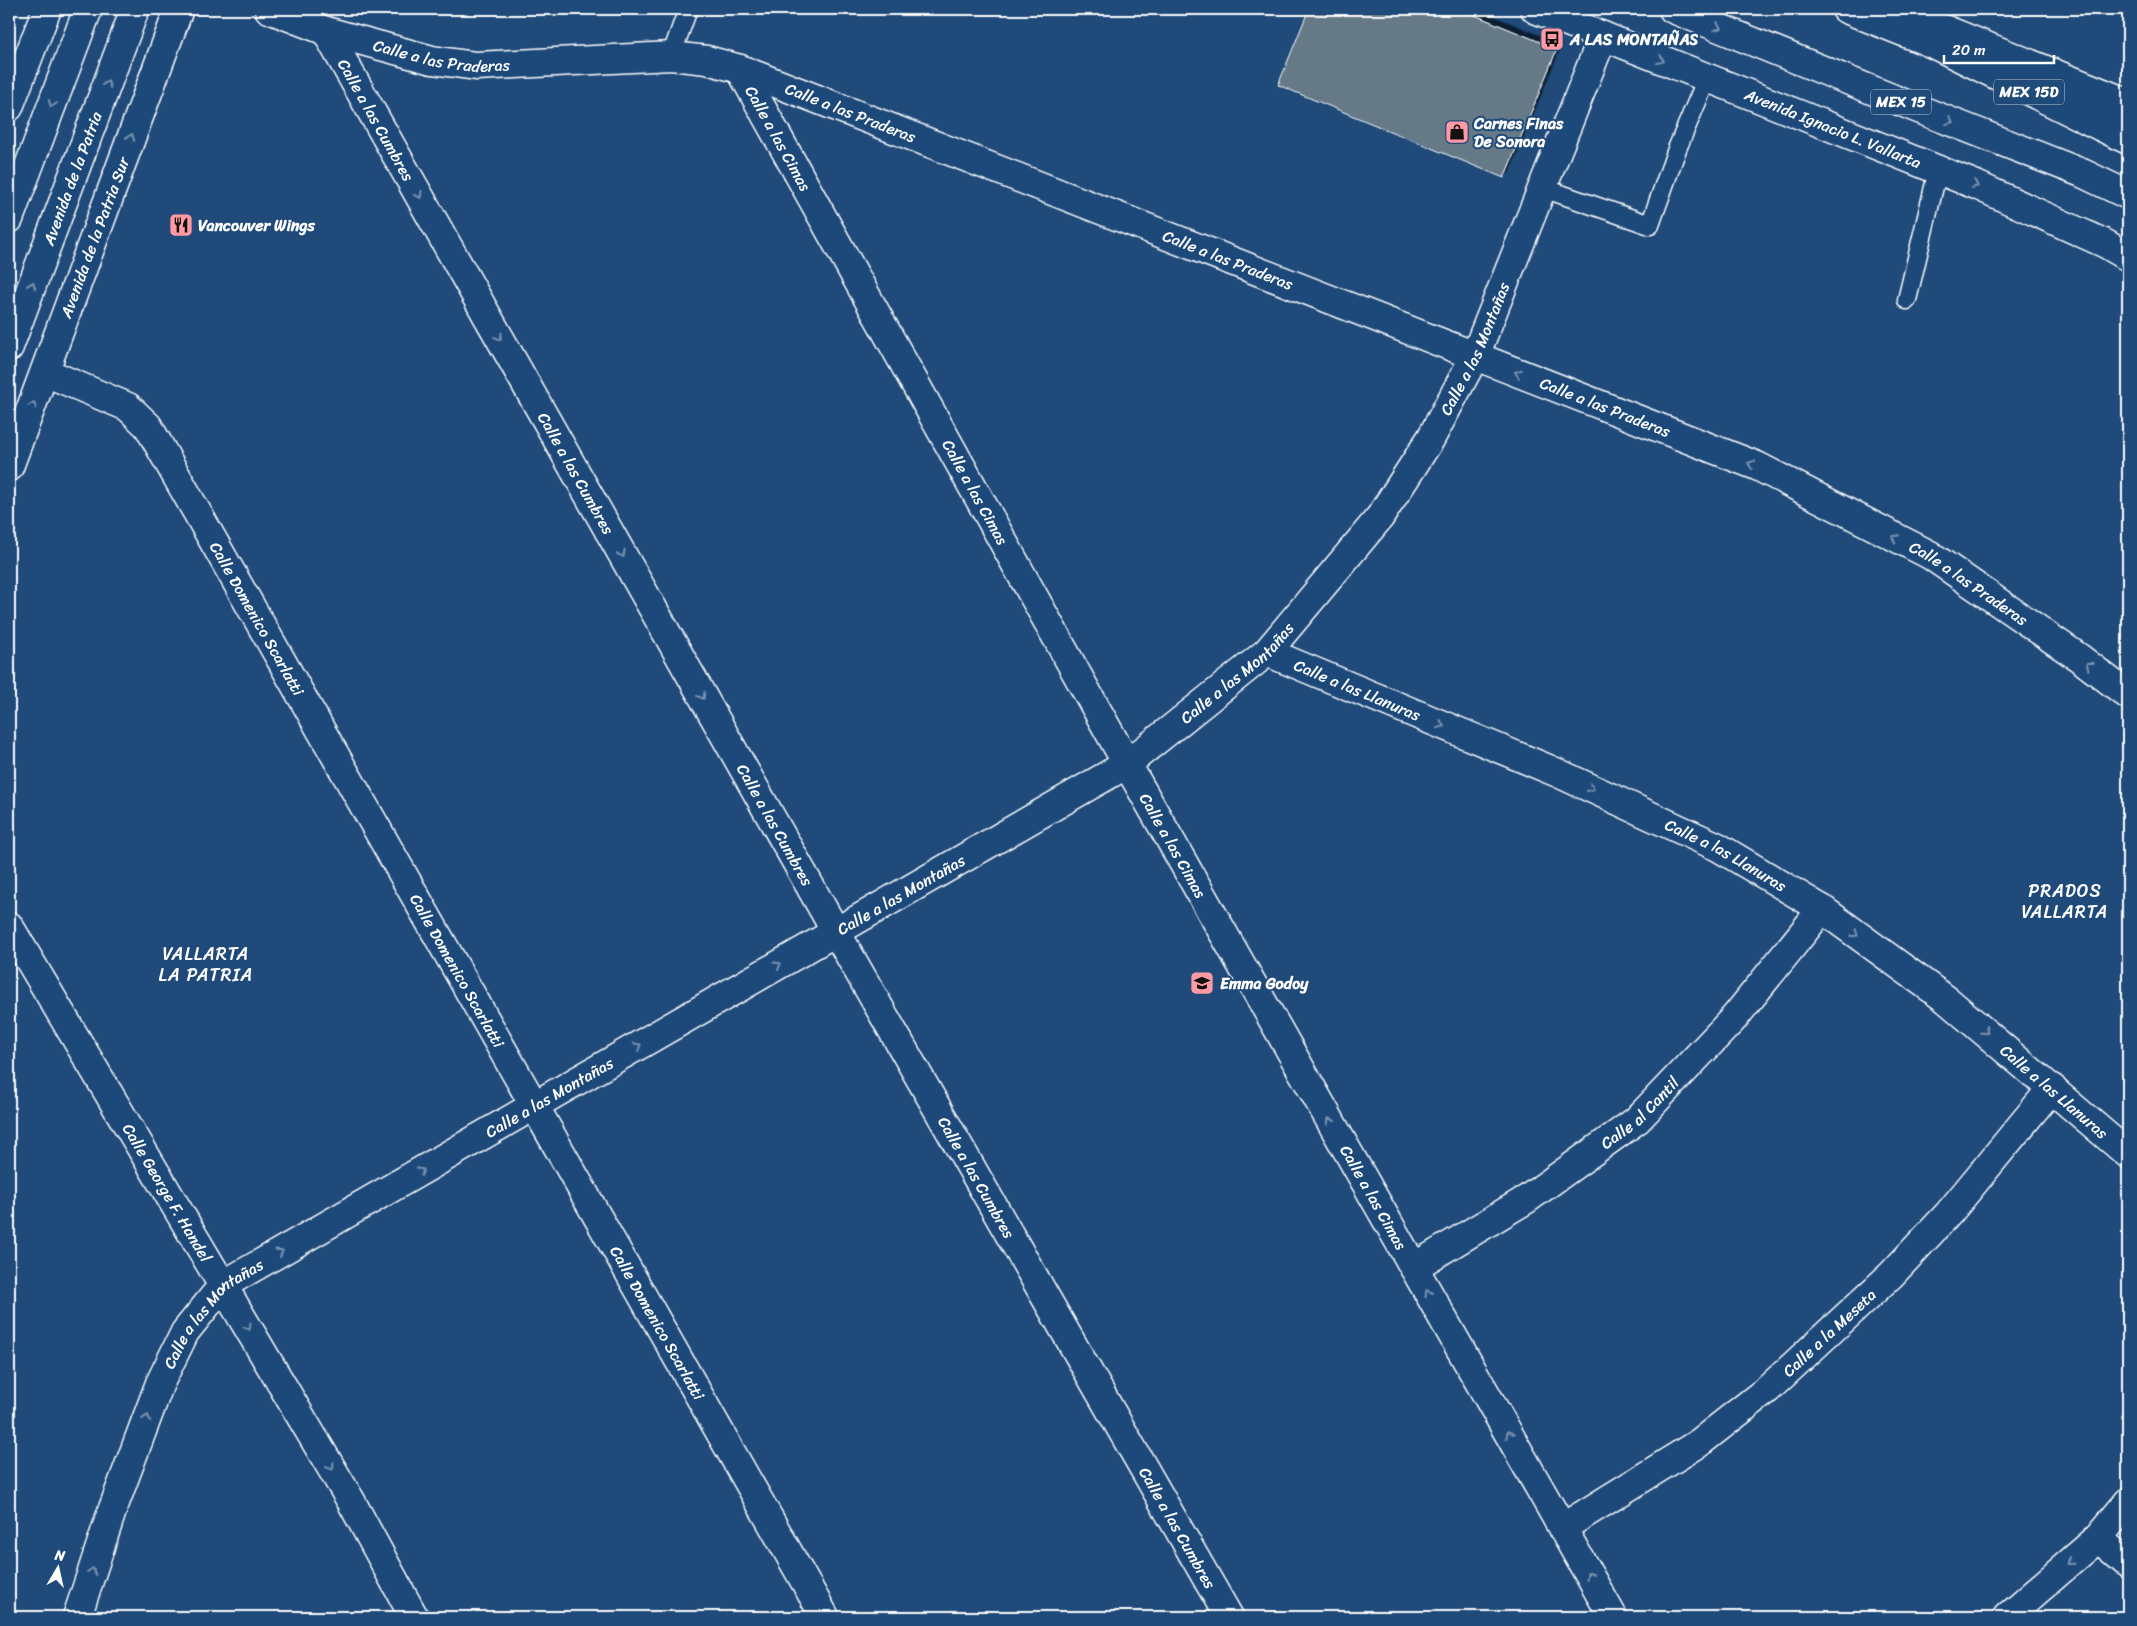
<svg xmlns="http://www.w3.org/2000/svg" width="2137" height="1626" viewBox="0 0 2137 1626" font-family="Sriracha,sans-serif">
  <defs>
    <filter id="shadow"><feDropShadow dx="4.5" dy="-4.5" stdDeviation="0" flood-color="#0009"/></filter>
  </defs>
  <rect width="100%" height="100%" fill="#1f4a7a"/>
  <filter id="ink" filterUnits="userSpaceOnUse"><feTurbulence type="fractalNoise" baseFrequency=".02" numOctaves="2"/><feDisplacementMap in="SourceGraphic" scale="10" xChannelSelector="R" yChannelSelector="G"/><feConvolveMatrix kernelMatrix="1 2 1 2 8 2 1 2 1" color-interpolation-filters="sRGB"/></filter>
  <g filter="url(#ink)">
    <!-- building -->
    <path fill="#657987" stroke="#fff" filter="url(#shadow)" d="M1309,9H1460L1557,49L1504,178L1278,85Z"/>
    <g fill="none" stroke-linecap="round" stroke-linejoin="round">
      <!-- service casing -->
      <g stroke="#fff" stroke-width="21">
        <path id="service" d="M671,56L688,9
          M1543,188L1650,225L1677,149L1707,78
          M1907,300L1938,170"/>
      </g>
      <!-- minor casing -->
      <g stroke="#fff" stroke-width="31">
        <g id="minor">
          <path id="s1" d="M269,9L326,31L432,60L476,66L671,56L707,60L740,69L1757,466L1930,555L2081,659L2128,695"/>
          <path id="s2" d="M326,31L836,932L1229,1617"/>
          <path id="s3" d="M740,69L1127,764L1613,1617"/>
          <path id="s4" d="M45,372L128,407L148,426L825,1617"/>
          <path id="s5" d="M1267,652L1558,773L1718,847L1822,909L1947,1000L2128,1154"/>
          <path id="s6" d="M9,926L351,1501L414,1617"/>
          <path id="s7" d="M1414,1267L1527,1199L1637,1120L1735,1017L1822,909"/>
          <path id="s8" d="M1562,1528L1699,1443L1768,1389L1891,1275L1949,1213L2052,1088"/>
          <path d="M2098,1538L2128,1564"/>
          <path id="s9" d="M77,1617L112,1511L160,1383L185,1332L223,1285L1127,764L1267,652L1380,517L1431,438L1475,356L1603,36"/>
          <path d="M2007,1617L2098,1538L2128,1502"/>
        </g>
      </g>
      <!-- tertiary casing -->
      <g stroke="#fff" stroke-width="31">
        <g id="tertiary">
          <path id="s10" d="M1535,9L1976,185L2106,244L2128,257"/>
          <path d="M1894,9L2128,103"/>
          <path d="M9,107L47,9"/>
          <path id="s11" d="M9,467L179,9"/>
        </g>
      </g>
      <!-- primary casing -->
      <g stroke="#fff" stroke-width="31">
        <g id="primary">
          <path d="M2053,91L2128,121"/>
          <path d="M9,219L88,9"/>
          <path id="s12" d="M9,347L135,9"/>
        </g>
      </g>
      <!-- trunk casing -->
      <g stroke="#fff" stroke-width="31">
        <path id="trunk" d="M1673,9L1916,108L2082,173L2128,195
          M1846,9L1931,43"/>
      </g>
      <!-- motorway casing -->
      <g stroke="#fff" stroke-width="31">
        <path id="motorway" d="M1931,43L2128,140"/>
      </g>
      <!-- service -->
      <use href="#service" stroke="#1f4a7a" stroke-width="18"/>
      <!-- minor -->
      <use href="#minor" stroke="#1f4a7a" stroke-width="28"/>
      <!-- tertiary -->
      <use href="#tertiary" stroke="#1f4a7a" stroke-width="28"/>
      <!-- primary -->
      <use href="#primary" stroke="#1f4a7a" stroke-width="28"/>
      <!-- trunk -->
      <use href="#trunk" stroke="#1f4a7a" stroke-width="28"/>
      <!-- motorway -->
      <use href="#motorway" stroke="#1f4a7a" stroke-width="28"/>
    </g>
    <!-- one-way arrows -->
    <defs><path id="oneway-chevron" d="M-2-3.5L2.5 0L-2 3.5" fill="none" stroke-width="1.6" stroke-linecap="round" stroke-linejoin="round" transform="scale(1.25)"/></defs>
    <g stroke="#7992af">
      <use href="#oneway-chevron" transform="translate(1718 27) rotate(22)"/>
      <use href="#oneway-chevron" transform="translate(1661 60) rotate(22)"/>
      <use href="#oneway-chevron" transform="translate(107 84) rotate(-70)"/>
      <use href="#oneway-chevron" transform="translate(52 104) rotate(111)"/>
      <use href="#oneway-chevron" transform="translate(1950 121) rotate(21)"/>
      <use href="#oneway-chevron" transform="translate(131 137) rotate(-70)"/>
      <use href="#oneway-chevron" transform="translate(1975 185) rotate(23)"/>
      <use href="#oneway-chevron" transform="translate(419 195) rotate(61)"/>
      <use href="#oneway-chevron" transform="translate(32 285) rotate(-70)"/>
      <use href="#oneway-chevron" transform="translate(499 337) rotate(61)"/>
      <use href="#oneway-chevron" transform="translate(1518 373) rotate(-159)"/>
      <use href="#oneway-chevron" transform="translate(33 405) rotate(-69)"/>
      <use href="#oneway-chevron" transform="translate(1751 464) rotate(-158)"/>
      <use href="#oneway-chevron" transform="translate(1895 538) rotate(-153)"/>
      <use href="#oneway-chevron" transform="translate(622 554) rotate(61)"/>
      <use href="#oneway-chevron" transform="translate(2089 665) rotate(-143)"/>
      <use href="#oneway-chevron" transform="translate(702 696) rotate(61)"/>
      <use href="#oneway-chevron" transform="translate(1441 725) rotate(22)"/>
      <use href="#oneway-chevron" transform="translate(1591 788) rotate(25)"/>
      <use href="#oneway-chevron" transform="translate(1855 934) rotate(36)"/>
      <use href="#oneway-chevron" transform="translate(778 965) rotate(-30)"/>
      <use href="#oneway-chevron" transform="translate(1985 1031) rotate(40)"/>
      <use href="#oneway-chevron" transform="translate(638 1046) rotate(-30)"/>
      <use href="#oneway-chevron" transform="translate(1330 1121) rotate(-120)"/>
      <use href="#oneway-chevron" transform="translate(421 1171) rotate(-30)"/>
      <use href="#oneway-chevron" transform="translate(280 1252) rotate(-30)"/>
      <use href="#oneway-chevron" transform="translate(1428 1293) rotate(-120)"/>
      <use href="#oneway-chevron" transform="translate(248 1327) rotate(59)"/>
      <use href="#oneway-chevron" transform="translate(147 1418) rotate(-70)"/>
      <use href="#oneway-chevron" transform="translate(1509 1434) rotate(-120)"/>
      <use href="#oneway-chevron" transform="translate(331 1467) rotate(59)"/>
      <use href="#oneway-chevron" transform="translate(2070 1562) rotate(139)"/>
      <use href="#oneway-chevron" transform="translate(92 1571) rotate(-72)"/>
      <use href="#oneway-chevron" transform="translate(1589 1575) rotate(-120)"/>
    </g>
  </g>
  <!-- icons -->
  <defs>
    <g id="bus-square" transform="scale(1.25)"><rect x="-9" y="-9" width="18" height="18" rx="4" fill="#ff9aa2" stroke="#1f4a7a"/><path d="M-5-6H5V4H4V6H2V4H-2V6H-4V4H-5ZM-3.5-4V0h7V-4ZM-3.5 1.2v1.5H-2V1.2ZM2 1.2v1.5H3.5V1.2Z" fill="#111"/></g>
    <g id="shop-square" transform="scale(1.25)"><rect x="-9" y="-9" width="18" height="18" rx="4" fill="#ff9aa2" stroke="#1f4a7a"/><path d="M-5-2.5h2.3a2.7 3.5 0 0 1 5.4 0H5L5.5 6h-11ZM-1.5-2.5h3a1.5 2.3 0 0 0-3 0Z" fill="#111"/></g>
    <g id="restaurant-square" transform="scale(1.25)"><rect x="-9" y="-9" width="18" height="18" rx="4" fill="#ff9aa2" stroke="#1f4a7a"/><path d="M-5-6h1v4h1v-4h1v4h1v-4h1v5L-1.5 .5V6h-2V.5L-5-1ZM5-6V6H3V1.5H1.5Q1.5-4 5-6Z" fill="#111"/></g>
    <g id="school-square" transform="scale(1.25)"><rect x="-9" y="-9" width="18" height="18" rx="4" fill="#ff9aa2" stroke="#1f4a7a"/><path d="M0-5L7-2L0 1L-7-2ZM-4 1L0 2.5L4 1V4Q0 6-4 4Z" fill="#111"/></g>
  </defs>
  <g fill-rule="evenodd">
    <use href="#bus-square" x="1552" y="39"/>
    <use href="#shop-square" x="1457" y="132"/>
    <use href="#restaurant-square" x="181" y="225"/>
    <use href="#school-square" x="1202" y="983"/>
  </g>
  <g text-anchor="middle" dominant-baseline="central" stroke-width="4" stroke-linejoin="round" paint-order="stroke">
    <!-- shield labels -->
    <g fill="#1f4a7a" stroke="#bcc9d7" stroke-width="1">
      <rect x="1994" y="79.5" width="70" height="25" rx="4"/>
      <rect x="1871" y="89.5" width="60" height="25" rx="4"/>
    </g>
    <g font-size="15" font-weight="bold" fill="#fff">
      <text x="2029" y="92">MEX 15D</text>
      <text x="1901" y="102">MEX 15</text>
    </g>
    <!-- poi labels -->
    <g font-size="16" font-weight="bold" fill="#fff" stroke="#1f4a7a" text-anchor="start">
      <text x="1570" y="39">A LAS MONTAÑAS</text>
      <text x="1474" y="123">Carnes Finas<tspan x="1474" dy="18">De Sonora</tspan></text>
      <text x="198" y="225">Vancouver Wings</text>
      <text x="1220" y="983">Emma Godoy</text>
    </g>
    <!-- street labels -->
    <g font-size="16" fill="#fff" stroke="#1f4a7a">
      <text stroke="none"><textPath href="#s1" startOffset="180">Calle a las Praderas</textPath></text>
      <text stroke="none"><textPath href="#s1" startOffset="600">Calle a las Praderas</textPath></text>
      <text stroke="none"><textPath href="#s2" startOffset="102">Calle a las Cumbres</textPath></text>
      <text stroke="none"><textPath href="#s10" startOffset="321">Avenida Ignacio L. Vallarta</textPath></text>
      <text stroke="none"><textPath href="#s3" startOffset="79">Calle a las Cimas</textPath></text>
      <text stroke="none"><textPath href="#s12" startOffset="180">Avenida de la Patria</textPath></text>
      <text stroke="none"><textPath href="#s11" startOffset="245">Avenida de la Patria Sur</textPath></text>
      <text stroke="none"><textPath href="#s1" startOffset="1005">Calle a las Praderas</textPath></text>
      <text stroke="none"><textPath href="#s9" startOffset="1958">Calle a las Montañas</textPath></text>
      <text stroke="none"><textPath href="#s1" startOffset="1410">Calle a las Praderas</textPath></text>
      <text stroke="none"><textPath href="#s2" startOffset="508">Calle a las Cumbres</textPath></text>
      <text stroke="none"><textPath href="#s3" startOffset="484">Calle a las Cimas</textPath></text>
      <text stroke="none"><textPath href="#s1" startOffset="1815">Calle a las Praderas</textPath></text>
      <text stroke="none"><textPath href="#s4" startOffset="339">Calle Domenico Scarlatti</textPath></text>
      <text stroke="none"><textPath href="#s9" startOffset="1552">Calle a las Montañas</textPath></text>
      <text stroke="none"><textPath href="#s5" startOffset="98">Calle a las Llanuras</textPath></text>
      <text stroke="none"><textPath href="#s2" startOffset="912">Calle a las Cumbres</textPath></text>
      <text stroke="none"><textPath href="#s3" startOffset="889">Calle a las Cimas</textPath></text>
      <text stroke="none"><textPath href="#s5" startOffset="502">Calle a las Llanuras</textPath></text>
      <text stroke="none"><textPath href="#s9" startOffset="1148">Calle a las Montañas</textPath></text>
      <text stroke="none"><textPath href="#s4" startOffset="744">Calle Domenico Scarlatti</textPath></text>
      <text stroke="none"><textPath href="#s5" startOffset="908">Calle a las Llanuras</textPath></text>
      <text stroke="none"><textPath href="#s9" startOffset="742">Calle a las Montañas</textPath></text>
      <text stroke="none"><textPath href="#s7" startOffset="274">Calle al Cantil</textPath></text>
      <text stroke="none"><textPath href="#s2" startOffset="1318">Calle a las Cumbres</textPath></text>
      <text stroke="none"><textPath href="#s6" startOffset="310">Calle George F. Handel</textPath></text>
      <text stroke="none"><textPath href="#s3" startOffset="1294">Calle a las Cimas</textPath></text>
      <text stroke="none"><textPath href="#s9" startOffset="338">Calle a las Montañas</textPath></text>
      <text stroke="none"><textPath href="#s4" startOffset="1149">Calle Domenico Scarlatti</textPath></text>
      <text stroke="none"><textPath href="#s8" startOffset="332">Calle a la Meseta</textPath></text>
      <text stroke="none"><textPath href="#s2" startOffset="1722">Calle a las Cumbres</textPath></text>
    </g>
    <!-- neighbourhood labels -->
    <g font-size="18" letter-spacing="1" fill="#fff" stroke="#1f4a7a">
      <text x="2065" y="891">PRADOS<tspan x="2065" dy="21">VALLARTA</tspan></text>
      <text x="206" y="954">VALLARTA<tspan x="206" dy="21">LA PATRIA</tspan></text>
    </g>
  </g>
  <!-- margin -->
  <rect width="2137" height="1626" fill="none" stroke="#1f4a7a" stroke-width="30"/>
  <rect x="15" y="15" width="2107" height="1596" fill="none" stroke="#fff" stroke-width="2" filter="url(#ink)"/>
  <!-- north arrow -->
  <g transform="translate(58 1568) rotate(9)" stroke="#1f4a7a" stroke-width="4" paint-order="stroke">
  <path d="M0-4L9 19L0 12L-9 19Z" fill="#ffffff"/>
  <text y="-8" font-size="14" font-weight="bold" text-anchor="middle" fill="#ffffff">N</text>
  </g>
  <!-- scale -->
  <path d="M1944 55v8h110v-8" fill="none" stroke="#ffffff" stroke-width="2.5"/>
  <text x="1952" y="55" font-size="15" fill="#ffffff" stroke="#1f4a7a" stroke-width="4" paint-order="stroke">20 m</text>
</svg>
